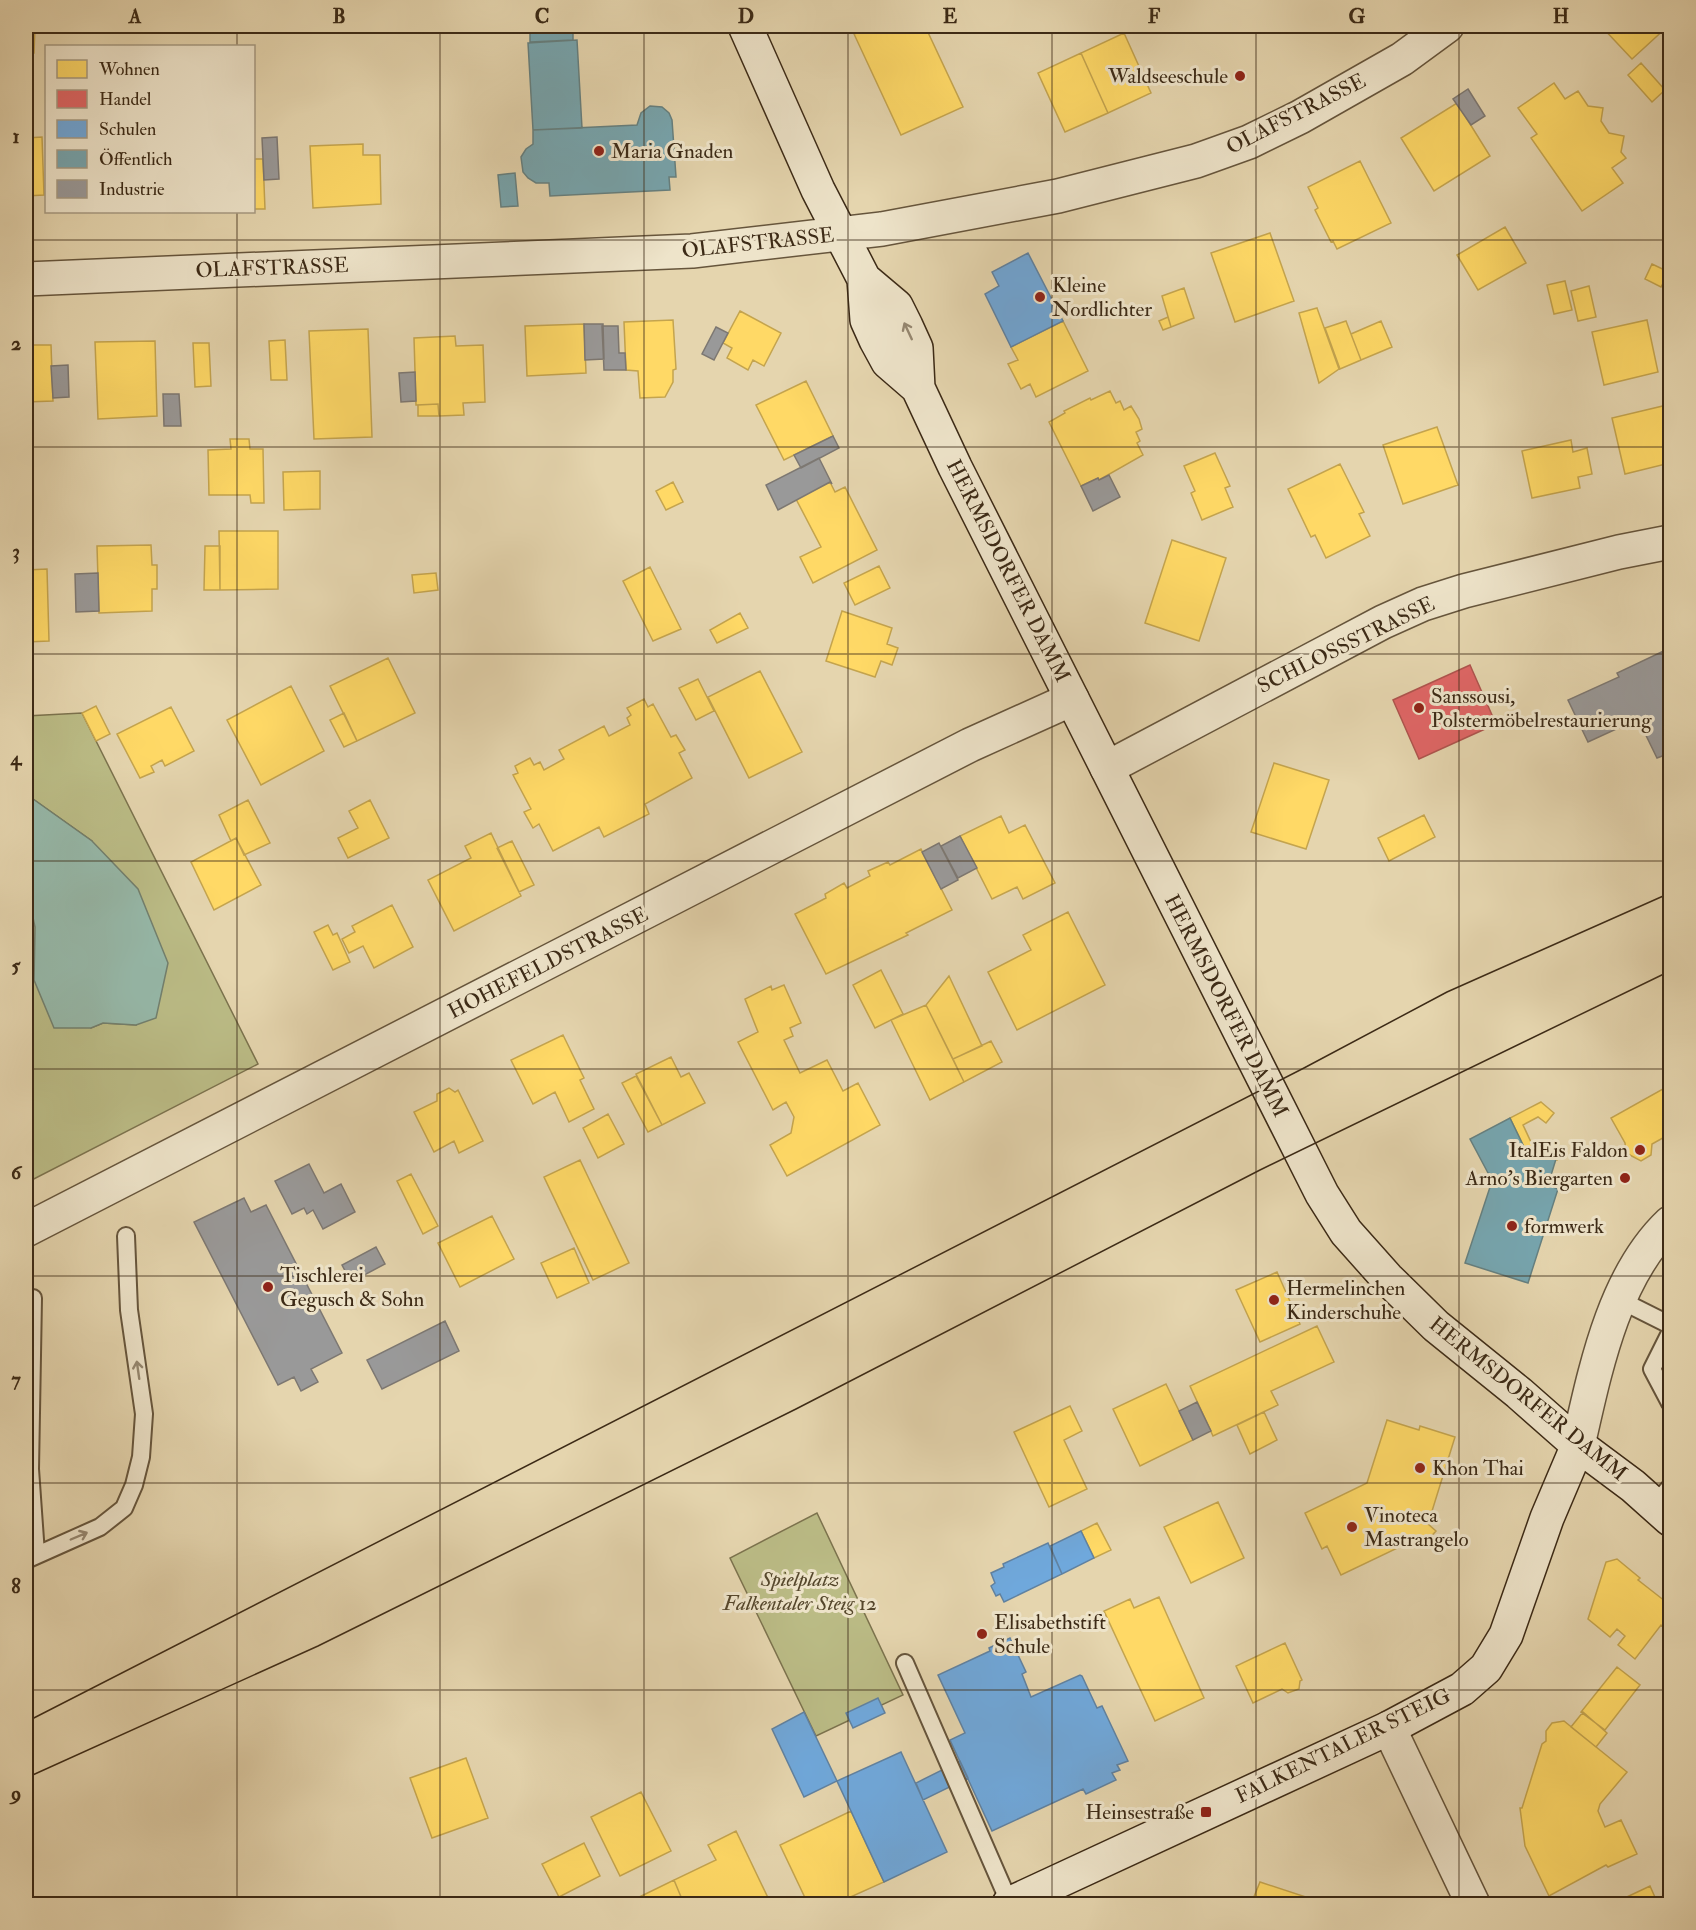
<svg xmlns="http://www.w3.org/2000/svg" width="1696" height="1930" viewBox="0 0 1696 1930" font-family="'IM FELL Double Pica',serif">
  <rect width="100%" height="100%" fill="#e5d5ae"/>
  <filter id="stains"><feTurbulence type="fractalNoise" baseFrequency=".00333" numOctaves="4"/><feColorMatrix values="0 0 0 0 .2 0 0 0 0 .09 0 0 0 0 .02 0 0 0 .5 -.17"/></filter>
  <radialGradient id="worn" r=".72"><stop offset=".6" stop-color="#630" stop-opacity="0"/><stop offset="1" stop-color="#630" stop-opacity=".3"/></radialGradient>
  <!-- green -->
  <path fill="#bbbc86" stroke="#7c734e" stroke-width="1.5" d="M82,713L258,1064L26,1183V893C41,917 35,953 34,980L91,1028L103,1023L136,1025L92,841L26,794V716Z
    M817,1513L903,1695L816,1736L730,1558Z"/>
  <!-- water -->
  <path fill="#96b9aa" stroke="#72806f" stroke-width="1.5" d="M26,794L92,841L138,889L168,963L156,1018L136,1025L103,1023L91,1028H54L34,980L35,927L29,899L26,893Z"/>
  <!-- homes -->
  <path fill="#ffd966" stroke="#c4a44e" stroke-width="1.5" d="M26,26H35L34,53H26Z
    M872,26H925L963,107L901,135L854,34Z
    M1601,26H1668L1632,59Z
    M1124,33L1151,93L1108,113L1081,53Z
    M1081,53L1108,113L1065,132L1038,73Z
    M1641,63L1665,90L1652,102L1628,75Z
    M1554,83L1565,99L1578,91L1588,106L1603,108L1601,121L1609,133L1624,136L1621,152L1626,158L1612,168L1623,183L1582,211L1531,138L1537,134L1518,108Z
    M1457,103L1490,156L1434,191L1401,138Z
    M42,137L44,195L26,196V138Z
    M363,144V155H380L381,204L313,208L310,146Z
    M254,159H263L265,209H254Z
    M1360,161L1391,223L1337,249L1333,241L1331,242L1315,210L1318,208L1308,187Z
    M1505,227L1526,263L1478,290L1457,255Z
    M1270,233L1294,301L1235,322L1211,253Z
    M1652,264L1669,272L1661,287L1645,279Z
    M1565,281L1572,310L1554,314L1547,285Z
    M1589,286L1596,317L1578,321L1571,291Z
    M1184,288L1194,318L1171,327L1162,296Z
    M1317,308L1339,369L1319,383L1299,313Z
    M740,311L781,333L764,366L753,360L748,370L727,358L732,348L723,343Z
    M1168,317L1171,327L1163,330L1159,321Z
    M673,320L676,369L673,370V382L665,397L640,398L638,371L626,370L624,322Z
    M1647,320L1658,372L1604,385L1592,332Z
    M1063,321L1088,371L1036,397L1030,384L1021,389L1008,364L1018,360L1011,347Z
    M1346,321L1361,360L1340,369L1325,328Z
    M1381,321L1392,347L1361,360L1351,334Z
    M584,324L586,373L527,376L525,326Z
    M368,329L372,437L314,439L309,331Z
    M455,336L456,346L483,345L485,402L463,403L464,415L439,416L438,404L416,405L414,338Z
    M285,340L287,380H271L269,341Z
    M155,341L157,416L98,419L95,342Z
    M193,343H209L211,386L195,387Z
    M26,345H51L53,401L26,402Z
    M806,381L833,436L784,460L756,405Z
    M1110,391L1116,403L1120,401L1124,410L1131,406L1139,419L1142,429L1136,432L1140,441L1137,443L1143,455L1099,480L1098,478L1081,486L1049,422L1065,413L1064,411L1090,398L1091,400Z
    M438,404L439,416H418V405Z
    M1667,405L1670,422V463L1625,474L1612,418Z
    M1437,427L1458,485L1403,504L1383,445Z
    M230,439H249L250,449H263L264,503H251L250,495H209L208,450L231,449Z
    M1571,440L1573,452L1587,448L1592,474L1578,477L1580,488L1532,498L1522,451Z
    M1215,453L1230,486L1225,488L1233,507L1202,520L1191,493L1195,491L1184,466Z
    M1340,464L1364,512L1359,514L1370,536L1326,558L1315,535L1311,537L1288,489Z
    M320,471V509L284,510L283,472Z
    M673,482L683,502L666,510L656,491Z
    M830,482L835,492L845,487L877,550L813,583L800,557L821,547L796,499Z
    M219,531H278V589L220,590Z
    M1172,540L1226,558L1199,641L1145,623Z
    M151,545L152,565H157V589H152V611L99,613L97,546Z
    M205,546H220V590H204Z
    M879,566L890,588L855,605L844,583Z
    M650,567L681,629L653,641L623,581Z
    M47,569L49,641L26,642V570Z
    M436,573L438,590L414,593L412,575Z
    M842,611L892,628L887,644L898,648L892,665L881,661L875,677L826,661Z
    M740,613L748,628L717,643L710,630Z
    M388,658L415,713L357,741L330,686Z
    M760,671L802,752L749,778L708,697Z
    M698,679L714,711L696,720L679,688Z
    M291,686L324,751L261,785L227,720Z
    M644,699L648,707L653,704L671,737L676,735L685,750L679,753L692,778L645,804L649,814L604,837L599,827L553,851L539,824L533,828L524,812L531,809L513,775L518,773L515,766L530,758L534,765L540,762L544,770L564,759L559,750L604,726L609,736L630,725L627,718L631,715L627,708Z
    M96,706L110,734L96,741L82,713Z
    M171,707L194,751L165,766L162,760L151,766L154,772L140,778L117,734Z
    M344,713L357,741L344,747L330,720Z
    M1274,763L1329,780L1306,849L1251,832Z
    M248,800L270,843L244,855L236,838L231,841L219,815Z
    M370,800L389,838L348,858L338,838L358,828L349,811Z
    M1424,815L1435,837L1389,861L1378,838Z
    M1001,816L1009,833L1025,825L1055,883L1023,899L1017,887L992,899L960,836Z
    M491,833L521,896L454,931L428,880L471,858L465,846Z
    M236,838L261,885L214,910L191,862Z
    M512,841L534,885L519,892L497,848Z
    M921,849L952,910L906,933L908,935L826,974L795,914L826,898L825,894L844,883L847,888L870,876L868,871L888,862L890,865Z
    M392,905L413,947L374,968L363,946L349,953L342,939L355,932L352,926Z
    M1068,912L1105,985L1017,1030L988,972L1031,950L1023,935Z
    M328,925L333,935L337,933L350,962L333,970L314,932Z
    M881,970L903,1014L875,1028L853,985Z
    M949,976L982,1046L953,1059L926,1005Z
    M784,985L801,1023L790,1028L793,1036L784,1040L800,1073L827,1060L843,1091L858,1083L880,1125L787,1176L770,1145L791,1133L794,1117L786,1102L773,1110L738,1042L758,1032L745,999L771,986L772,990Z
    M926,1005L964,1082L930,1100L891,1020Z
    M563,1035L584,1078L580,1080L594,1109L569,1122L555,1092L533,1104L511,1060Z
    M991,1041L1002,1062L964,1082L953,1059Z
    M671,1057L681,1077L689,1073L705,1103L662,1125L636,1074Z
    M636,1076L662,1125L648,1132L622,1083Z
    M1670,1085V1134L1652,1144L1651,1155L1641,1161L1626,1153L1625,1143L1611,1118Z
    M449,1088L455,1092L458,1090L483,1141L459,1153L454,1141L434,1152L414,1112L437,1101V1094Z
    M1541,1102L1554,1113L1546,1123L1538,1117L1523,1125L1531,1142L1560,1150L1557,1160L1525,1149L1510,1118Z
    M608,1114L624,1144L598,1158L583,1128Z
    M580,1160L629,1263L593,1280L544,1177Z
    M411,1174L438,1226L423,1234L397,1181Z
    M492,1216L514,1259L460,1287L438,1243Z
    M574,1248L589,1283L557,1298L541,1263Z
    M1277,1272L1300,1324L1260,1342L1236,1290Z
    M1317,1326L1334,1362L1271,1391L1278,1405L1213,1436L1190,1386Z
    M1166,1384L1193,1440L1140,1466L1113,1409Z
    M1070,1406L1082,1431L1064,1440L1087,1489L1049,1507L1014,1432Z
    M1264,1412L1277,1440L1250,1454L1237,1425Z
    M1387,1420L1419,1430L1420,1426L1455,1437L1428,1524L1436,1531L1425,1543L1414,1540L1341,1575L1327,1546L1322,1549L1305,1513L1367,1483Z
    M1218,1502L1244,1558L1191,1583L1164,1527Z
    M1097,1523L1111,1550L1094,1558L1081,1531Z
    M1617,1559L1640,1578L1638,1580L1670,1605V1633L1661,1625L1635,1659L1618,1645L1625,1636L1617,1629L1610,1637L1588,1619L1606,1562Z
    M1159,1597L1204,1698L1155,1721L1104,1611L1130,1599L1134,1608Z
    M1285,1643L1302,1680L1300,1681L1299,1689L1288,1693L1282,1689L1253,1703L1236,1666Z
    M1617,1667L1640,1685L1605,1730L1581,1712Z
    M1583,1712L1607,1733L1596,1747L1571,1727Z
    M1564,1721L1627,1772L1600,1804L1598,1811L1605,1827L1621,1820L1637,1854L1608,1867L1606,1865L1549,1896L1525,1846L1520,1808H1522L1542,1744L1546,1741V1731L1552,1723Z
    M466,1758L488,1818L432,1838L410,1778Z
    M641,1792L671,1851L620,1876L591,1817Z
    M851,1811L884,1882L835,1904H808L780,1845Z
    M736,1831L771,1904H684L674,1880L716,1860L708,1845Z
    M584,1843L600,1876L559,1897L542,1864Z
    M674,1880L684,1904H625Z
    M1260,1882L1327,1904H1251Z
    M1650,1886L1658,1904H1612Z"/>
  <!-- shops -->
  <path fill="#e06666" stroke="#af544e" stroke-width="1.5" d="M1470,665L1496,724L1419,759L1393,700Z"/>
  <!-- schools -->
  <path fill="#6fa8dc" stroke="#6082a1" stroke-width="1.5" d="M1028,253L1063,321L1011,347L985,294L999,286L992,272Z
    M1081,1531L1094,1558L1062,1574L1050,1546Z
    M1048,1543L1062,1574L1004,1602L1000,1594L996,1596L991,1586L995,1583L991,1573L1004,1567L1003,1564Z
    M1010,1638L1026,1672L1022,1674L1031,1697L1080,1675L1082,1676L1097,1708L1102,1706L1128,1761L1117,1765L1120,1770L1112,1773L1116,1780L1086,1794L1083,1789L992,1831L950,1740L965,1733L938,1675L990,1651L989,1648Z
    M878,1698L885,1713L853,1728L846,1713Z
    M804,1712L837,1781L804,1797L772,1729Z
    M901,1752L947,1852L884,1882L837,1781Z
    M960,1761L968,1778L923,1800L916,1783Z"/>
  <!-- public -->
  <path fill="#76a5af" stroke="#658081" stroke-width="1.5" d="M530,26H573V40L530,42Z
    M577,40L582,128L533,130L528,43Z
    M650,106L662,107L669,113L672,120L676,177H669L670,190L550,196L549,183H536L528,178L523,172L521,157L526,149L533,144V130L637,125L641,113Z
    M515,173L518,206L501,207L498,175Z
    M1510,1118L1525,1149L1556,1159L1548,1185L1558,1189L1528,1283L1465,1263L1494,1175L1488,1173L1470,1139Z"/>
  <!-- industry -->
  <path fill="#999" stroke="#7d7872" stroke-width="1.5" d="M1468,89L1485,116L1471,125L1453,99Z
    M277,137L279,179L264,180L262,138Z
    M584,324H603L604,359L585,360Z
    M602,326H618L619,353H625L626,370H604Z
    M716,327L728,333L714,360L702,354Z
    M68,365L69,397L53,398L51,366Z
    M415,372L416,401L401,402L399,373Z
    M163,394H179L181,426H164Z
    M833,436L839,448L801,468L794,455Z
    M819,458L832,484L830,482L778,510L766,485Z
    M1109,475L1120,497L1093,511L1081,486L1098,478L1099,480Z
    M98,573L99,611L76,612L75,574Z
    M1670,648V768L1665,755L1657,758L1638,719L1588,742L1568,700L1619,677L1617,673Z
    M960,836L977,868L958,878L941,846Z
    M939,843L958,880L941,889L922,852Z
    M309,1164L324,1193L341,1184L355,1212L323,1229L313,1210L307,1214L304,1208L292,1214L275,1181Z
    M244,1198L251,1212L266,1205L342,1353L311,1369L318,1382L301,1391L294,1377L278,1385L194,1222Z
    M376,1247L385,1264L351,1282L342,1265Z
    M445,1321L459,1351L382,1389L367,1360Z
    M1197,1402L1211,1431L1193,1440L1179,1411Z"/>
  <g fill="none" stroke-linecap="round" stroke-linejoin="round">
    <!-- lane casing -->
    <g stroke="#66553c" stroke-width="20">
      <path id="lane" d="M33,1298L30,1469L36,1554
        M1620,1300L1670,1325
        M1670,1333L1652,1369L1670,1403
        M1655,1504L1670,1487
        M26,1560L100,1527L124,1508L134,1485L141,1457L144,1414L129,1310L126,1236
        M905,1663L1010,1904"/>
    </g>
    <!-- street casing -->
    <g stroke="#66553c" stroke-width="36">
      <path id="street" d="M26,279L692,251L882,229L1058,196L1196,161L1249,142L1300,117L1402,59L1447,26
        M1107,768L1383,622L1423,604L1464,591L1619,552L1670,542
        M26,1230L970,745L1072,699
        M1578,1445C1595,1371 1613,1277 1670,1223
        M1389,1728L1473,1904"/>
    </g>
    <!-- secondary casing -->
    <g stroke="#3c2a16" stroke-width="36">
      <path id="secondary" d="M745,26L818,190L864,279L896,306L906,326L916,348L918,388L955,467L1322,1194L1346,1232L1387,1278L1436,1326L1519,1393L1578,1445L1633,1486L1670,1519
        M864,279L867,320L876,340L888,362L918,388
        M1009,1904L1389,1728L1462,1689L1486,1668L1506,1635L1547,1518L1578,1445"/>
    </g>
    <!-- lane -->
    <use href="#lane" stroke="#eee4ca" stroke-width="16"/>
    <!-- street -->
    <use href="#street" stroke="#eee4ca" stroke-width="33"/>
    <!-- secondary -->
    <use href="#secondary" stroke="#eee4ca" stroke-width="33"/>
    <!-- tram -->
    <path stroke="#3c2a16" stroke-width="1.5" d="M26,1722L1304,1068L1447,992L1670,893
      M26,1778L318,1646L796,1409L1260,1170L1670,971"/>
  </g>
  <!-- one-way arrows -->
  <defs><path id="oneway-shaft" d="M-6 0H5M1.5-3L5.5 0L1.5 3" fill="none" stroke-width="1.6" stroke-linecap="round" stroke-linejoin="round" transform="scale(1.5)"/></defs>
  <g stroke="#958770">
    <use href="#oneway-shaft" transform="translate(908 331) rotate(-115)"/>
    <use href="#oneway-shaft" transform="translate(138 1370) rotate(-98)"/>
    <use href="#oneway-shaft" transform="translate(79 1536) rotate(-23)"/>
  </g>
  <!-- grid -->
  <path fill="none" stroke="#3c2a16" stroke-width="1.5" stroke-opacity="0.55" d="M237,26V46M440,26V1904M644,26V1904M848,26V1904M1052,26V1904M1256,26V1904M1459,26V1904M237,212V1904M26,240H1670M26,447H1670M26,654H1670M26,861H1670M26,1069H1670M26,1276H1670M26,1483H1670M26,1690H1670"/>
  <!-- markers -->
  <g fill="#8f2418" stroke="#eee4ca" stroke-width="2">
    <circle cx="1240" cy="76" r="6"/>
    <circle cx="599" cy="151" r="6"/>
    <circle cx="1040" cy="297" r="6"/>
    <circle cx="1419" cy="708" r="6"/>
    <circle cx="1640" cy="1150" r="6"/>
    <circle cx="1625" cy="1178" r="6"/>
    <circle cx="1512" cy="1226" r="6"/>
    <circle cx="268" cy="1287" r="6"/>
    <circle cx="1274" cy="1300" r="6"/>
    <circle cx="1420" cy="1468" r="6"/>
    <circle cx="1352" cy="1527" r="6"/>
    <circle cx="982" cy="1634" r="6"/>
    <rect x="1200" y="1806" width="12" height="12" rx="3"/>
  </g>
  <g text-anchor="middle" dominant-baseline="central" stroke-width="6" stroke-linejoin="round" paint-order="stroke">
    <!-- poi labels -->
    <g font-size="21" fill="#3c2a16" stroke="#eee4ca" text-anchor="start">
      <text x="1228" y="76" text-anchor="end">Waldseeschule</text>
      <text x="611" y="151">Maria Gnaden</text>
      <text x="1052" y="285">Kleine<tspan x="1052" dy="24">Nordlichter</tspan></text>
      <text x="1431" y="696">Sanssousi,<tspan x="1431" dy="24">Polstermöbelrestaurierung</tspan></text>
      <text x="1628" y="1150" text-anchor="end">ItalEis Faldon</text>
      <text x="1613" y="1178" text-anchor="end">Arno's Biergarten</text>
      <text x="1524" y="1226">formwerk</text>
      <text x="280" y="1275">Tischlerei<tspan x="280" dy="24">Gegusch &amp; Sohn</tspan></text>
      <text x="1286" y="1288">Hermelinchen<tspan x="1286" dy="24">Kinderschuhe</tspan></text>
      <text x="1432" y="1468">Khon Thai</text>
      <text x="1364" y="1515">Vinoteca<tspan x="1364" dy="24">Mastrangelo</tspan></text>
      <text x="994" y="1622">Elisabethstift<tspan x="994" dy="24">Schule</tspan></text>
      <text x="1194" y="1812" text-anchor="end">Heinsestraße</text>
    </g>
    <!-- street labels -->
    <g font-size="21" fill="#3c2a16" stroke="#eee4ca">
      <text transform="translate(1296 114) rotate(-27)">OLAFSTRASSE</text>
      <text transform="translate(758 243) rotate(-6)">OLAFSTRASSE</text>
      <text transform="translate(272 268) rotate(-2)">OLAFSTRASSE</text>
      <text transform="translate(1008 571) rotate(63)">HERMSDORFER DAMM</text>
      <text transform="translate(1346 645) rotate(-26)">SCHLOSSSTRASSE</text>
      <text transform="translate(548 963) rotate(-27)">HOHEFELDSTRASSE</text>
      <text transform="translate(1226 1006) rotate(63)">HERMSDORFER DAMM</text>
      <text transform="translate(1528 1399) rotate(39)">HERMSDORFER DAMM</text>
      <text transform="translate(1343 1746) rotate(-26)">FALKENTALER STEIG</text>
    </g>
    <!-- park labels -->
    <g font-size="21" font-style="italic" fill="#55472c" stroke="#eee4ca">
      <text x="800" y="1579">Spielplatz<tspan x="800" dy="24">Falkentaler Steig 12</tspan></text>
    </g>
  </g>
  <!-- margin -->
  <rect width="1696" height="1930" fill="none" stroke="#e5d5ae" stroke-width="66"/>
  <!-- legend -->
  <rect x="45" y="45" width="210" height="168" fill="#eee4ca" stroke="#a79a82" stroke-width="1.5"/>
  <rect x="57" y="60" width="30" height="18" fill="#ffd966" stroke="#a79a82" stroke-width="1.5"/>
  <text x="99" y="75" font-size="18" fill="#3c2a16">Wohnen</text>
  <rect x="57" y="90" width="30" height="18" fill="#e06666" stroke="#a79a82" stroke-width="1.5"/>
  <text x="99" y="105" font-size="18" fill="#3c2a16">Handel</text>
  <rect x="57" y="120" width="30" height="18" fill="#6fa8dc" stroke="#a79a82" stroke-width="1.5"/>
  <text x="99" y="135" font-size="18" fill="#3c2a16">Schulen</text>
  <rect x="57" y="150" width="30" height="18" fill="#76a5af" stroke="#a79a82" stroke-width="1.5"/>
  <text x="99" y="165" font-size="18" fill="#3c2a16">Öffentlich</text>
  <rect x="57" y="180" width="30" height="18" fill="#999999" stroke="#a79a82" stroke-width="1.5"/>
  <text x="99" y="195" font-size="18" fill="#3c2a16">Industrie</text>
  <rect x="33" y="33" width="1630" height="1864" fill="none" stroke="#3c2a16" stroke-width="2"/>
  <g font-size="20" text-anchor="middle" font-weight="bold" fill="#3c2a16">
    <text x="135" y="23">A</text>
    <text x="339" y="23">B</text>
    <text x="542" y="23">C</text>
    <text x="746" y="23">D</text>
    <text x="950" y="23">E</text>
    <text x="1154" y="23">F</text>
    <text x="1357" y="23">G</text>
    <text x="1561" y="23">H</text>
    <text x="16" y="143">1</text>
    <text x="16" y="350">2</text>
    <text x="16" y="558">3</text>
    <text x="16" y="765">4</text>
    <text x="16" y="972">5</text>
    <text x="16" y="1179">6</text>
    <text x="16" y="1386">7</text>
    <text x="16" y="1593">8</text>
    <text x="16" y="1800">9</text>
  </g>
  <rect width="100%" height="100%" filter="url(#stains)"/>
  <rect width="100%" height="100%" fill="url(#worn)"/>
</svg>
